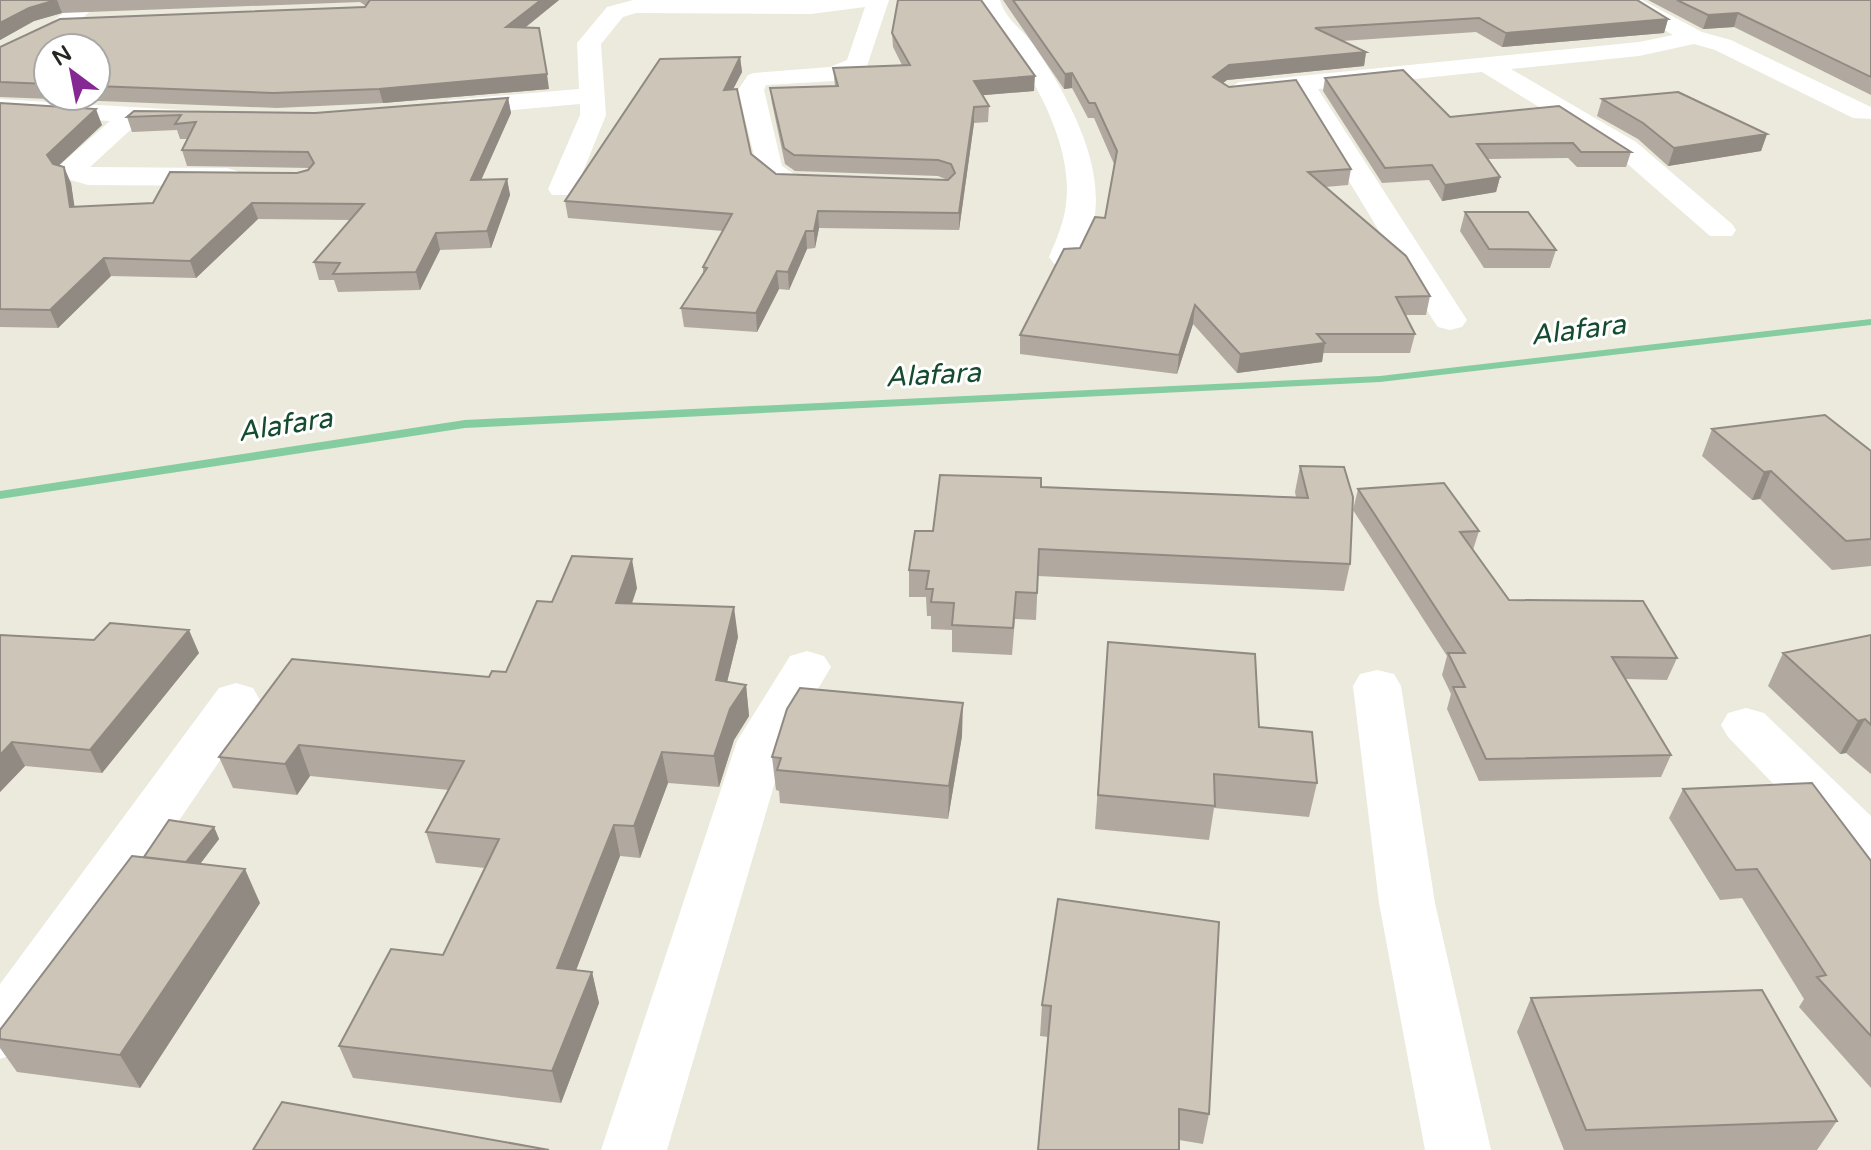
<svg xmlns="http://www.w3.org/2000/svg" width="1871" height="1150" viewBox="0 0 1871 1150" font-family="'Varela Round',sans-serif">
  <rect width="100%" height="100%" fill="#ebeadc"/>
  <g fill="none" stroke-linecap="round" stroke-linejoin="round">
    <!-- stream -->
    <path fill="#86cca1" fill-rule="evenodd" d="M1871,319V325L1380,382L465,428L0,499V491L465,420L1380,376Z"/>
    <!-- minor -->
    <path fill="#fff" fill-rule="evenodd" d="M79,0H104L70,28H54L51,23Z
      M633,0H889L866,69L834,81L766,85L764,90L782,166L794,174L833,177L837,183L833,189L788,191L759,176L738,90L748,75L754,73L830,67L847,60L865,7L811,14L636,13L623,17L601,44L606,115L576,189L572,195H552L548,189L580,115V104L449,116L436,108L449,100L579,89L577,43L607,7Z
      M978,0H1000C1005,19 1022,29 1033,44C1073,104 1125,194 1076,264H1054L1049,257C1056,240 1064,223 1066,204C1073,151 1040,87 1009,45C998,29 983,20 978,0Z
      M1615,0H1642L1702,32L1731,40L1871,107V119L1853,118L1715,50L1694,44L1639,56L1511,69L1636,142L1732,224L1736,230L1732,236H1710L1616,154L1482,72L1318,89L1467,320L1462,327L1450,330L1438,327L1433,320L1295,92L1239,98L1226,90L1239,82L1639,42L1673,35Z
      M0,99L198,111L202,117L189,125L139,122L90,167L227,168L237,171L241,177L237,183L227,186L88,185L60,177L56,171L60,165L110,121L0,115Z
      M807,651L824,656L831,667L787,741L667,1150H601L737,741L790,656Z
      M1377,670L1394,674L1401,686L1435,903L1491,1150H1425L1379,903L1353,686L1360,674Z
      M236,683L253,688L260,700L253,712L22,1051L0,1059V984L219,688Z
      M1746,708L1764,713L1871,816V871L1852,865L1728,737L1721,725L1728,713Z"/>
  </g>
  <!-- wall -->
  <path fill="#b1a99f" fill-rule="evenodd" d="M0,0H559L525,28L549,89L383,103L277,108L0,97V47L366,6L360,2L62,13L34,21L0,40ZM48,48H96V96H48Z
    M1003,0H1637L1668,19L1664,33L1502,47L1476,32L1342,41L1366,52L1364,66L1227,80L1223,83L1351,169L1348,185L1325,187L1430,296L1426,315H1405L1415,334L1410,353H1323L1322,362L1237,373L1193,324L1177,374L1020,354V335L1080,248L1105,218L1114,164L1094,118H1088L1072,88L1064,89Z
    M1648,0H1871V95L1734,27L1703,29Z
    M892,33L1034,91L982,95L989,106L988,122L974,123L959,230L819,228L815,248L807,249L789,290L779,289L757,332L684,327L681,308L703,273V267L723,231L568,218L565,201L740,57L742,72L733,89L751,154L776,174L948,180L938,176L795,171L785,164L772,103L770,88L835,86L833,68L902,65L893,47Z
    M1325,78L1450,117L1631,152L1626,167H1577L1568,158L1487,159L1500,177L1496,192L1442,201L1429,180L1382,183L1323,91Z
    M508,98L511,113L481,180L507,179L510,195L491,248L440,250L420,290L338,292L334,280H319L314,262L350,220L258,219L196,278L111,276L58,328L0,327V103L102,125L58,166L71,183L74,207L153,203L297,173L308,170L310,168L187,166L182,150L188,139H180L177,130L132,132L127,117L134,111L315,113Z
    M1602,99L1767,134L1761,151L1668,166L1638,139L1597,116Z
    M1465,212L1556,250L1550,268H1484L1460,231Z
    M1712,429L1871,451V566L1832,570L1760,499L1752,500L1702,456Z
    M1300,466L1350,564L1344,591L1038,576L1036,620L1015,619L1012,655L952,652V630L931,629V616H927L926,597H909V570L933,531L1041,487L1296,497L1295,492Z
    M1358,489L1479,531L1473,550L1509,600L1677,658L1667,680L1625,679L1671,755L1661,777L1479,781L1447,709L1451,694L1442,675L1447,656L1353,510Z
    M637,588L632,604L738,637L727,682L746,685L749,716L734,740L719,787L668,783L640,858L620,856L576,970L592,972L599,1003L561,1103L353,1078L339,1046L443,955L485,868L436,863L426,832L449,790L310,776L297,795L233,788L219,757L506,672L552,602Z
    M0,635L94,640L199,653L102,773L25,766L0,792Z
    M1871,635V774L1846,753L1840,754L1768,686L1783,653Z
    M1108,642L1259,727L1317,783L1309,817L1214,808L1209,840L1095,829Z
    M962,736L948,819L780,803L779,791L776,790L772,757Z
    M1683,789L1871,861V1088L1799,1007L1804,999L1742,898L1720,900L1669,818Z
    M214,827L219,839L200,864L260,903L140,1088L17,1072L0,1048V1030Z
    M1058,899L1209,1114L1203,1144L1179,1140L1048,1037L1040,1036L1042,1005Z
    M1531,998L1837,1121L1817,1150H1564L1517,1032Z"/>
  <!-- shaded-wall -->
  <path fill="#908a82" d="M57,0L62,13L34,21L0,40V23L29,8Z
    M541,0H559L508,41L506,27Z
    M1738,13L1734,27L1703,29L1708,15Z
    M1668,19L1664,33L1502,47L1506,33Z
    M1366,52L1364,66L1227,80L1211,92L1213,77L1229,65Z
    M740,57L742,72L725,105L724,90Z
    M1072,73V88L1064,89L1065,74Z
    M547,74L549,89L383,103L379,89Z
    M1035,76L1034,91L974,96V81Z
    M508,98L511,113L474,196L471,180Z
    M974,107V123L959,230V213Z
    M96,109L102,125L53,171L47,155Z
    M1767,134L1761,151L1668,166L1674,148Z
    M64,167L71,183L77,223L70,207Z
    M1500,177L1496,192L1442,201L1445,185Z
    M507,179L510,195L491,248L487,231Z
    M252,203L258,219L196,278L190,261Z
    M818,211L819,228L815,248L814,231Z
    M806,231L807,249L789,290L788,272Z
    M436,233L440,250L420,290L416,272Z
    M104,258L111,276L58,328L50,310Z
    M777,271L779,289L757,332L756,313Z
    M1195,305L1193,324L1177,374L1179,355Z
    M1325,343L1322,362L1237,373L1240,354Z
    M1771,471L1760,499L1752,500L1764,472Z
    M632,559L637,588L621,633L616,603Z
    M734,607L738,637L720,711L716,680Z
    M189,630L199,653L102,773L90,750Z
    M746,685L749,716L734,740L719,787L714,756L730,709Z
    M963,703L962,736L948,819L949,786Z
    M1865,719L1846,753L1840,754L1858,721Z
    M12,742L25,766L0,792V755Z
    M299,745L310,776L297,795L285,764Z
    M662,752L668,783L640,858L634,826Z
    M614,825L620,856L565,999L557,968Z
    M214,827L219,839L191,876L185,863Z
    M245,869L260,903L140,1088L120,1055Z
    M592,972L599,1003L561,1103L552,1071Z"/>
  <!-- building -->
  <path fill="#cec5b9" stroke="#908a82" stroke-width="2" d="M0,0H56L29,8L0,23Z
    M370,0H541L506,27L539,28L547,74L379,89L273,93L96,86V48H48V84L0,82V47L60,19L365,7Z
    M898,0H981L1035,76L974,81L989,106L974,107L959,213L818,211L814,231H806L788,272L777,271L756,313L681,308L707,268L703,267L732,214L565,201L660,59L740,57L724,90L737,89L751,154L776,174L948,180L955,173L951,164L938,160L794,155L784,148L770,88L838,86L833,68L910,65L892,33Z
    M1013,0H1637L1668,19L1506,33L1479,18L1315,28L1366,52L1229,65L1213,77L1229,87L1296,80L1351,169L1308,172L1406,256L1430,296L1396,297L1415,334H1317L1325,343L1240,354L1195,305L1179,355L1020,335L1064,249L1080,248L1095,217L1105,218L1117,151L1095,103H1089L1072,73L1065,74Z
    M1677,0H1871V77L1738,13L1708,15Z
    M1403,70L1450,117L1559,106L1631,152H1581L1573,143L1477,144L1500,177L1445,185L1432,165L1385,168L1325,78Z
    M1678,92L1767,134L1674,148L1643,123L1602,99Z
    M508,98L471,180L507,179L487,231L436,233L416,272L333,274L340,263L314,262L364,204L252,203L190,261L104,258L50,310L0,309V103L96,109L47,155L53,164L64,167L70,207L153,203L170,172L297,173L308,170L314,163L308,152L182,150L196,122L175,124L181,115L127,117L134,111L315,113Z
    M1465,212H1528L1556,250L1489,249Z
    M1825,415L1871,451V539L1846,541L1771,471L1764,472L1712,429Z
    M1300,466L1344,467L1353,497L1350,564L1039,549L1037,593L1016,592L1013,628L952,625L954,603L931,602L933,589H926L929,571L909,570L915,531H933L940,475L1041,478V487L1308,498Z
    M1444,483L1479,531L1460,532L1509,600L1643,601L1677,658L1612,657L1671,755L1486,759L1453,687H1465L1448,653H1465L1358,489Z
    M572,556L632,559L616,603L734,607L716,680L746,685L730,709L714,756L662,752L634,826L614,825L557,968L592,972L552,1071L339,1046L391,949L443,955L499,839L426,832L464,761L299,745L285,764L219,757L292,659L489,677L492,671L506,672L537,601L552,602Z
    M110,623L189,630L90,750L12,742L0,755V635L94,640Z
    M1871,635V725L1865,719L1858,721L1783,653Z
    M1108,642L1255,654L1259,727L1312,732L1317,783L1214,774L1215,806L1098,795Z
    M800,688L963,703L949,786L777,770L781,758L772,757L787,709Z
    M1812,783L1871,861V1036L1817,977L1826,975L1757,869L1736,870L1683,789Z
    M169,820L214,827L186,862L144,857Z
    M132,856L245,869L120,1055L0,1039V1030Z
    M1058,899L1219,922L1209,1114L1179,1109V1150H1038L1051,1006L1042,1005Z
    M1762,990L1837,1121L1586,1130L1531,998Z
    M282,1102L549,1150H253Z"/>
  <g text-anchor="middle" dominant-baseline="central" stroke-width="6" stroke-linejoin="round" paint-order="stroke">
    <!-- water labels -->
    <g font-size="28" font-style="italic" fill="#154b2f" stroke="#fff">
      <text transform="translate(1578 330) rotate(-7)">Alafara</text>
      <text transform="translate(933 375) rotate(-3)">Alafara</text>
      <text transform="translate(285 425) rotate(-9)">Alafara</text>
    </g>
  </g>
  <!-- north arrow -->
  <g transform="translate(72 72) rotate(328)"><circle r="38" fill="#ffffff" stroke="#a9a8a6" stroke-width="2"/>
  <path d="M0-6L14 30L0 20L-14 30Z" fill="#852893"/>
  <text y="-12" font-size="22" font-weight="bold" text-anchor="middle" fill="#272621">N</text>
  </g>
</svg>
